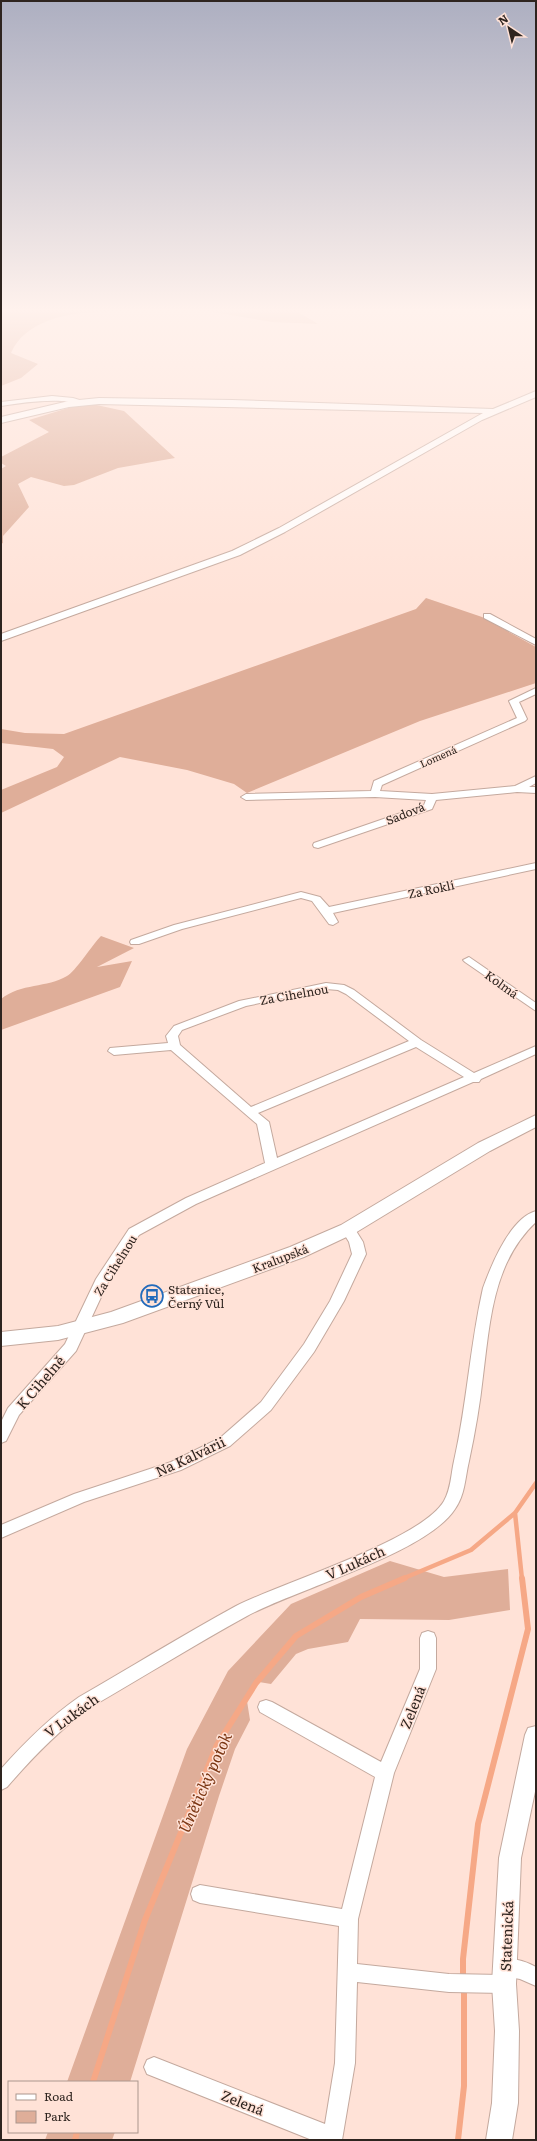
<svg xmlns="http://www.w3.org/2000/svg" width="537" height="2141" viewBox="0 0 537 2141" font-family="Literata,serif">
  <rect width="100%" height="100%" fill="#ffe2d7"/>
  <!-- green -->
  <path fill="#dfae99" d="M1,308H133C120,313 109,311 96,312C65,313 24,322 11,353L38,364L21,378L1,386Z
    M189,308H300L298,312L318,324L272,322Z
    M92,404L124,411L175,458L118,468L74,485L64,486L31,477L18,484L29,507L3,536V543L1,544V469L6,466L1,463V457L49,432L29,420L78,405Z
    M426,598L482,617L536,647V683L420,721L247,793L234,784L187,770L120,757L1,813V790L57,767L64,757L53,749L1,743V729L25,733L64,734L416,609Z
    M101,936L134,948L97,967L132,961L120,987L1,1030V999C21,983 47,988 67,976C75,972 93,944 101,936Z
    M390,1561L444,1577L508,1569L510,1610L449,1620L360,1619L348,1642L308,1649L296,1654L271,1684L259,1682L247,1701L250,1720L235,1749L219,1796L130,2082H67L187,1749L228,1671L291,1604Z
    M48,2132H115L112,2140H45Z"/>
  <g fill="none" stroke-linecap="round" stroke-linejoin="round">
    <!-- stream-far1 -->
    <path stroke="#f6a886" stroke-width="4.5" d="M515,1513L522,1579
      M402,1579L471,1550L515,1513L536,1483"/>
    <!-- stream -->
    <path stroke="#f6a886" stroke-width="6" d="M463,1978V1959L478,1824L528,1629L522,1578
      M93,2082L145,1920L217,1745L256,1683L296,1636L361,1597L405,1578
      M75,2140L77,2132
      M458,2140L464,2086V1987"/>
    <!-- minor casing -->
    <g stroke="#c4a99e" stroke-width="2">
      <path id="minor" d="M52,396L73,398L86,402C81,406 69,401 62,401C41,400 21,403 1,406V402Z
        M484,614H490L536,639V645L484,618Z
        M536,688V694L519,702L527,719L525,721L382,785L380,791L432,794L515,786L536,776V783L529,787H536V793L517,792L436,800L432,809L318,848L314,847L313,845L314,843L424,805L426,800L375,797L246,800L241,797L246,794L371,791L374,781L517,718L509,701Z
        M536,863V869L333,913L338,922L333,925L329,924L312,901L301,898L182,929L139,944H131L130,942L131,940L174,925L301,892L320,897L329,907Z
        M469,957L536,1003V1011L465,962L463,960Z
        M326,983L344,985L354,990L421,1040L474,1073L536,1046V1054L481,1079L479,1082H473L196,1204L139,1235L109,1280L76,1351L19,1415L6,1441L1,1443V1422L8,1408L65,1344L96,1279L129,1229L186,1198L265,1163L257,1124L171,1050L114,1055L108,1051L110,1048L168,1043L166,1036L174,1026L239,1001ZM326,989L338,990L346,994L409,1041L251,1107L180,1045L178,1036L182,1030L246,1006ZM416,1047L464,1077L277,1158L269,1122L258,1113Z
        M536,1211V1222C493,1262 490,1321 483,1376C480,1404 475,1433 469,1461C465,1478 465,1495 455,1509C427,1553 297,1589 247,1616C194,1645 143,1677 91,1707C59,1730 33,1757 7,1787L1,1790V1769C25,1742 49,1718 79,1697C131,1667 183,1635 236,1606C283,1582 420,1541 444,1501C451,1489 451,1474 454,1461C467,1404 470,1345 483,1288C491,1266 510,1218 536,1211Z
        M348,1225L353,1226L363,1242L366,1254L344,1301L314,1352L271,1410L230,1446L181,1470L84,1502L1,1538V1525L74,1494L171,1462L220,1438L261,1402L304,1344L330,1301L352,1254L349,1242L341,1229L343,1226Z
        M428,1631L434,1633L436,1638V1669L394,1773L358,1919L357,1964L449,1974L502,1975L498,1973L495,1967L498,1961C511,1956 525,1961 536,1967V1986L520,1979L509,1977L514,1984L511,1990L504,1993L449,1992L357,1982L355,2063L342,2140H312L147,2074L144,2067L147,2060L154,2057L325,2124L335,2063L339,1926L200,1903L193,1900L191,1894L193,1888L200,1885L342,1909L375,1777L260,1712L258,1707L260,1702L266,1700L272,1702L381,1762L420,1669V1638L422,1633Z"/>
    </g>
    <!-- tertiary casing -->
    <g stroke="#c4a99e" stroke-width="2">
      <path id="tertiary" d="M536,391V397L482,420L285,532L240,555L1,641V634L232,551L279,528L483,413L99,404L69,407L1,423V417L69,401L99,398L232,400L493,409Z
        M536,1726V1787L521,1858L516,1984L519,2031L518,2103L512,2140H486L492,2103L495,2031L492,1984L499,1858L525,1735L528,1728Z"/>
    </g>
    <!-- secondary casing -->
    <g stroke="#c4a99e" stroke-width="2">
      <path id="secondary" d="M536,1115V1127L490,1151L355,1233L304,1257L123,1323L58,1340L1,1346V1332L58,1326L111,1312L290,1247L341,1225L478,1143Z"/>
    </g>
    <!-- minor -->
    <use href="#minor" fill="#fff" fill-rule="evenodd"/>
    <!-- tertiary -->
    <use href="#tertiary" fill="#fff" fill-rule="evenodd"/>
    <!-- secondary -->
    <use href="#secondary" fill="#fff" fill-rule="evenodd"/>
  </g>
  <!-- sky -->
  <linearGradient id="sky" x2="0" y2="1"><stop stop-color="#adafc1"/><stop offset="0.51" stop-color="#fff2ed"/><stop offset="1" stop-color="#fff2ed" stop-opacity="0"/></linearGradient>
  <rect width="537" height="608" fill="url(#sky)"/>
  <!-- icons -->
  <defs>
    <g id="bus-ring" transform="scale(1.15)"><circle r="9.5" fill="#ffe2d7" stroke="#236bbb" stroke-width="1.5"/><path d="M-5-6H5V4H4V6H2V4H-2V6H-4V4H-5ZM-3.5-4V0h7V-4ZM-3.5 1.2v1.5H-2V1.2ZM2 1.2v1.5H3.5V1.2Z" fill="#236bbb"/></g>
  </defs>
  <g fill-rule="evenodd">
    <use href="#bus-ring" x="152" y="1296"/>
  </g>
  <g text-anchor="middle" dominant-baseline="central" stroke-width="3" stroke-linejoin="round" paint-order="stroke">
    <!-- far-street labels -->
    <g font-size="10" fill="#2e241f" stroke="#ffe2d7">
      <text transform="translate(438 756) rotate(-24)">Lomená</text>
    </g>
    <!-- street labels -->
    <g font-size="12" fill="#2e241f" stroke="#ffe2d7">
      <text transform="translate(405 813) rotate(-22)">Sadová</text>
      <text transform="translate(431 889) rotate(-12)">Za Roklí</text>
      <text transform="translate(502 984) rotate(36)">Kolmá</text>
      <text transform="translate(294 994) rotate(-10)">Za Cihelnou</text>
      <text transform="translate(280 1258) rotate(-21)">Kralupská</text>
      <text transform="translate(115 1265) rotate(-58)">Za Cihelnou</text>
    </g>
    <!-- poi labels -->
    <g font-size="12" fill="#2e241f" stroke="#ffe2d7" text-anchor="start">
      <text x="168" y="1289">Statenice,<tspan x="168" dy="14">Černý Vůl</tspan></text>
    </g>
    <!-- near-street labels -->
    <g font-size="14" fill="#2e241f" stroke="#ffe2d7">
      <text transform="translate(40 1382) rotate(-49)">K Cihelně</text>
      <text transform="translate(190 1456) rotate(-25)">Na Kalvárii</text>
      <text transform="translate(355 1562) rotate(-24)">V Lukách</text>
      <text transform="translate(412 1707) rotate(-68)">Zelená</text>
      <text transform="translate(71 1715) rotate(-36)">V Lukách</text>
      <text transform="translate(506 1936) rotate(-88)">Statenická</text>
      <text transform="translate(243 2102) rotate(22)">Zelená</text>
    </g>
    <!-- near-water labels -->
    <g font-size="16" font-style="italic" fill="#7b3613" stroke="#ffe2d7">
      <text transform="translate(204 1782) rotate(-66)">Únětický potok</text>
    </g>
  </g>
  <!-- border -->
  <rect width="537" height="2141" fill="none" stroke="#2e241f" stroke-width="4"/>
  <!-- legend -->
  <rect x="8" y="2081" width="130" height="52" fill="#ffe2d7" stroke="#ab968d"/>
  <rect x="16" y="2094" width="20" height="6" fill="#ffffff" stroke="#ab968d"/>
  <text x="44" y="2101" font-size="12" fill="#2e241f">Road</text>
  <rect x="16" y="2111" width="20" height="12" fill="#dfae99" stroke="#ab968d"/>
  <text x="44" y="2121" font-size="12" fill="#2e241f">Park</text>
  <!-- north arrow -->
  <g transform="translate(509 28) rotate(325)" stroke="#ffe2d7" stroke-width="3" paint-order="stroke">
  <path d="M0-3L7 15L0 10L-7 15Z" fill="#2e241f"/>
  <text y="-6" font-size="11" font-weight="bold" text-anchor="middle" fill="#2e241f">N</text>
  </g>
</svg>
